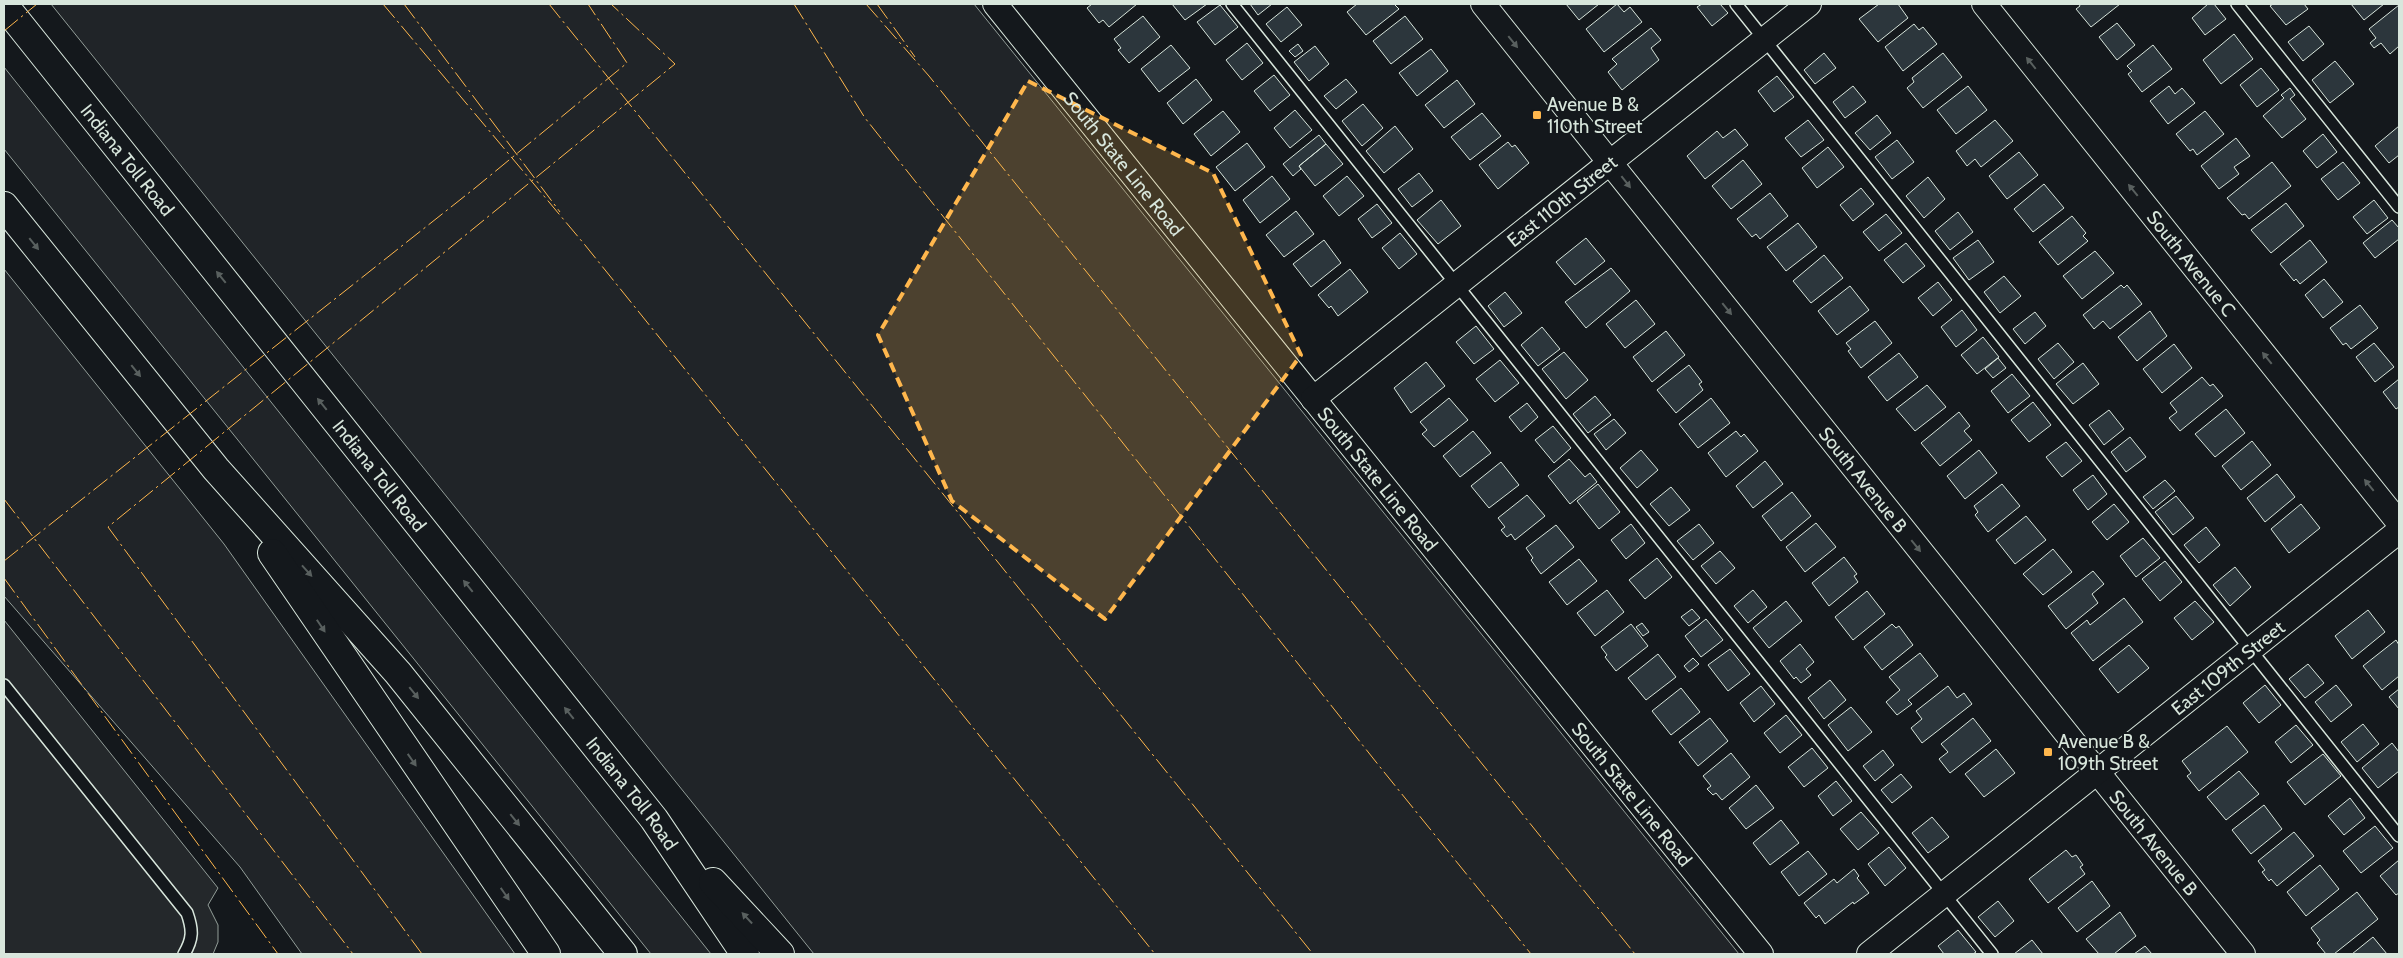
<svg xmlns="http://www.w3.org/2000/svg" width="2403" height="958" viewBox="0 0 2403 958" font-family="Cabin,sans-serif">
  <rect width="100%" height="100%" fill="#14181c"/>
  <!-- green -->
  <path fill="#202428" stroke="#939e99" d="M51,4H974L1739,954H814Z
    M4,67L711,954H651L4,149Z
    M4,269L224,544L515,954H302L240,867L4,596Z"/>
  <!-- parking -->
  <path fill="#24282b" stroke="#939e99" d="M4,620L218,888L208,905L218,925V942L213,954H4Z"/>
  <!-- building -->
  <path fill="#2c363c" stroke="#d8e6dc" d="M1092,4H1137L1109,27L1103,20L1099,23L1087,8Z
    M1172,4H1207L1185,20Z
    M1250,4H1272L1258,15Z
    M1357,4H1394L1399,9L1366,35L1347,12Z
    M1566,4H1599L1579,20Z
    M1617,4L1624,12L1630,7L1642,22L1604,52L1586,29Z
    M1702,4H1720L1728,13L1712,26L1697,7Z
    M1879,4H1898L1908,18L1878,42L1859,19Z
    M2079,4H2120L2091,27L2076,9L2080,6Z
    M2208,4H2214L2226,19L2205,35L2192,18Z
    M2273,4H2304L2308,9L2286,25L2270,6Z
    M2351,4H2384L2364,20Z
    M1220,5L1238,27L1215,45L1197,22Z
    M2399,5V46L2390,54L2381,43L2374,48L2370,43L2376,38L2369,29Z
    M1287,7L1302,25L1281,42L1266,24Z
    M1143,16L1160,37L1129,63L1118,50L1121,48L1114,39Z
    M1405,16L1423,39L1391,64L1373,41Z
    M2117,23L2135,45L2117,60L2099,37Z
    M1914,24L1919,30L1923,27L1937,44L1903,71L1885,47Z
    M2309,26L2324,44L2303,61L2288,42Z
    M1651,28L1661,40L1651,48L1659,60L1622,90L1608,72L1617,64L1612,59Z
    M2234,34L2253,59L2221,84L2203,60Z
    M1247,43L1263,63L1242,80L1226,60Z
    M1298,44L1303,51L1295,57L1289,51Z
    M1171,45L1190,68L1159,92L1141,69Z
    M2153,45L2172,69L2142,92L2128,74L2132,71L2127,66Z
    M1315,46L1329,64L1309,81L1294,62Z
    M1431,49L1448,71L1417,96L1399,73Z
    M1824,53L1836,68L1815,84L1804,70Z
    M1943,53L1962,77L1923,108L1907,88L1914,82L1912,78Z
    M2335,61L2354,84L2330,103L2312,80Z
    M2261,68L2279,90L2257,107L2240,85Z
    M1274,75L1290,95L1270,111L1254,91Z
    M1777,76L1794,97L1774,112L1758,91Z
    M1196,79L1212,100L1183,124L1167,103Z
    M1346,79L1357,92L1336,109L1324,96Z
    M1457,80L1475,104L1444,128L1425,105Z
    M1853,86L1866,102L1845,118L1833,102Z
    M1968,86L1987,110L1956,134L1937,110Z
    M2169,86L2175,94L2182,88L2195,103L2168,124L2150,101Z
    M2290,88L2295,95L2290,99L2306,119L2282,138L2263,116L2284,98L2281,95Z
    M1363,104L1383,128L1362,146L1342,121Z
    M1295,110L1312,130L1290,148L1274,128Z
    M1223,111L1240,132L1211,156L1194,134Z
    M2205,111L2224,134L2197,155L2193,149L2190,151L2176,134Z
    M1482,113L1501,136L1470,160L1451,137Z
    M1877,115L1891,133L1870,150L1855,133Z
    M1808,120L1824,140L1801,157L1785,138Z
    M1995,120L2013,141L1981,167L1975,159L1967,166L1956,151Z
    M1395,126L1413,149L1384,173L1366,151Z
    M2399,126V155L2389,163L2375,146Z
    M1735,129L1748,145L1705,179L1687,156L1717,131L1723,138Z
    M2323,134L2337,152L2317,168L2303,151Z
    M1319,135L1326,144L1299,166L1301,169L1293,176L1283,164Z
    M2236,138L2250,156L2234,167L2239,174L2219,189L2201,166Z
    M1897,140L1914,162L1892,179L1875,157Z
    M1508,142L1512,147L1515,145L1529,163L1498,189L1479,165Z
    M1247,143L1265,167L1235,191L1216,167Z
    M1326,144L1343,164L1315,186L1299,166Z
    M1828,147L1844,167L1817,188L1802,168Z
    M2019,152L2038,175L2007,199L1989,176Z
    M1743,160L1762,184L1731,209L1712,186Z
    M2272,162L2291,186L2249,219L2245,214L2242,215L2227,198Z
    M2343,162L2360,183L2338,200L2321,179Z
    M1419,173L1433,191L1412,207L1398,189Z
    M1272,176L1290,199L1260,223L1243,200Z
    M1347,176L1364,196L1339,216L1323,196Z
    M1928,177L1945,199L1924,218L1906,196Z
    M2044,184L2064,208L2033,232L2014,209Z
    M1861,188L1874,204L1853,221L1840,205Z
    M1770,193L1788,216L1760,239L1756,234L1752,237L1737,219Z
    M1441,200L1461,226L1438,244L1417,220Z
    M2374,200L2388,218L2367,234L2353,217Z
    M2286,203L2304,226L2271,253L2251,230Z
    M1377,204L1392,223L1372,238L1358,219Z
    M1296,211L1314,234L1284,257L1266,235Z
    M1958,212L1973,232L1950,250L1935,231Z
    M1886,214L1902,233L1879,251L1863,232Z
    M2072,216L2086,233L2083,236L2088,241L2058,265L2039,242Z
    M2392,220L2399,228V239L2375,258L2363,243Z
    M1798,223L1817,247L1786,271L1767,247Z
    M1400,233L1417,254L1399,269L1382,248Z
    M1586,238L1605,261L1575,285L1556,262Z
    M1324,240L1341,263L1311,287L1293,264Z
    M1978,240L1994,262L1969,280L1953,258Z
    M2310,240L2327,262L2300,284L2296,279L2294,281L2280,264Z
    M1906,243L1925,266L1903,283L1884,260Z
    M2095,251L2114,273L2082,299L2063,276Z
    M1824,255L1843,278L1811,303L1793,281Z
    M1611,268L1630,291L1586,328L1565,302Z
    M1350,269L1368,292L1338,316L1331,306L1329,308L1318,295Z
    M2004,276L2021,296L2000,313L1984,292Z
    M2324,279L2343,302L2323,318L2305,295Z
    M1938,282L1952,300L1933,316L1918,298Z
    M2121,285L2124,288L2127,285L2142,304L2110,329L2103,321L2094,329L2083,315Z
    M1850,286L1869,310L1837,335L1818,311Z
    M1505,292L1522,313L1504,327L1488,306Z
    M1636,300L1655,324L1625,348L1606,324Z
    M2360,305L2378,328L2351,349L2346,343L2343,345L2330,328Z
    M1962,310L1977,330L1956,347L1941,327Z
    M2150,311L2167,336L2137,361L2118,337Z
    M2035,312L2046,326L2025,344L2013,329Z
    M1875,321L1892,343L1861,368L1848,351L1851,349L1846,343Z
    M1476,326L1494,349L1474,364L1456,342Z
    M1542,327L1560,349L1538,366L1521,345Z
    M1666,331L1685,355L1652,382L1633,357Z
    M1983,337L1999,357L1977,374L1961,355Z
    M2058,343L2074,362L2054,379L2038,359Z
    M2374,343L2394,367L2375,382L2356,357Z
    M2174,344L2192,368L2162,393L2143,369Z
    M1564,352L1588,380L1566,399L1542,369Z
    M1899,353L1918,377L1887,401L1868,377Z
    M1998,358L2006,368L1993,378L1985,369Z
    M1500,360L1519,383L1495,402L1476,379Z
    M1426,362L1445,386L1411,413L1394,388Z
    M2083,363L2099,384L2073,404L2056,384Z
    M1689,365L1702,382L1699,384L1703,390L1676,413L1657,390Z
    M2012,374L2030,396L2008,413L1991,391Z
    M2202,377L2210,386L2213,384L2223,396L2180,431L2169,418L2177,412L2170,403Z
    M2399,379V407L2396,409L2383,392Z
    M1927,385L1946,407L1915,431L1896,409Z
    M1595,396L1611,415L1588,433L1573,414Z
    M1449,398L1468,420L1434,447L1422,434L1427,430L1420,422Z
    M1711,398L1730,423L1698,448L1679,424Z
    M2033,402L2051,425L2029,442L2011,420Z
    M1527,403L1538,417L1521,432L1509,417Z
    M2226,409L2245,433L2215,457L2195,434Z
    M2109,410L2124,429L2104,445L2089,425Z
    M1959,412L1970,426L1964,431L1972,440L1940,466L1921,443Z
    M1614,419L1626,433L1606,450L1594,434Z
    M1553,426L1571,448L1554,463L1535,440Z
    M1473,431L1491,453L1460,477L1443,456Z
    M1736,431L1741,437L1744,434L1758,451L1726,477L1708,453Z
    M2130,437L2146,457L2126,472L2111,452Z
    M2252,441L2271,465L2241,490L2222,466Z
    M2066,442L2082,461L2062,477L2046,457Z
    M1641,450L1658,470L1637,488L1620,468Z
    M1979,450L1997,473L1965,499L1947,476Z
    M1569,459L1585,477L1590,473L1597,482L1570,504L1548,476Z
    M1765,461L1783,484L1753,508L1736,486Z
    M1501,462L1519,485L1489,508L1471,486Z
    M2277,474L2295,497L2265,522L2247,498Z
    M2093,475L2107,494L2088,510L2073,490Z
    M2165,480L2175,491L2153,509L2143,497Z
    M1598,484L1620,512L1599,529L1577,501Z
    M2002,484L2020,506L1988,532L1975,515L1978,512L1974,506Z
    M1671,487L1690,510L1669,526L1650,504Z
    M1792,492L1811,516L1781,541L1762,516Z
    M1527,495L1545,516L1515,540L1511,534L1507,537L1501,530L1505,527L1498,518Z
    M2176,496L2194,518L2173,535L2155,512Z
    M2114,504L2129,522L2107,540L2092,522Z
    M2301,504L2320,528L2289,553L2271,529Z
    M2026,516L2046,540L2015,564L1996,540Z
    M1816,523L1836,547L1805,572L1786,547Z
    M1631,524L1645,543L1626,559L1611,540Z
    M1699,524L1714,543L1693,560L1677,541Z
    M1556,525L1574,547L1541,574L1531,560L1533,558L1526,548Z
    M2206,527L2220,545L2199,563L2184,545Z
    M2143,538L2160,558L2136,577L2120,556Z
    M2053,549L2072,572L2043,595L2023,574Z
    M1720,551L1735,568L1716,584L1701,566Z
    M1844,557L1857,574L1854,576L1858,582L1829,606L1812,583Z
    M1657,558L1672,577L1645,599L1629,580Z
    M1579,559L1597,581L1567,605L1549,582Z
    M2165,561L2182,582L2160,601L2142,579Z
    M2235,567L2251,587L2230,606L2213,585Z
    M2093,571L2104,584L2092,594L2098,603L2066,629L2048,606Z
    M1607,590L1624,612L1595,636L1577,613Z
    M1753,590L1767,607L1748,623L1734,606Z
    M1867,591L1885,614L1853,640L1835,617Z
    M2124,598L2143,622L2093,661L2071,633L2087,620L2090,625Z
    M1786,601L1802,621L1769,648L1753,628Z
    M2195,601L2214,622L2192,640L2174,618Z
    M1692,609L1700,618L1689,626L1681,617Z
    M2368,610L2385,632L2352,659L2335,636Z
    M1706,619L1723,640L1701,657L1685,636Z
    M1642,623L1649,632L1643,636L1636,627Z
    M1631,624L1648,646L1616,671L1605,657L1607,655L1601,647Z
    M1892,624L1896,628L1899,626L1913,645L1882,670L1864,647Z
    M2396,640L2399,645V676L2382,690L2363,666Z
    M1800,644L1814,662L1806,669L1811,675L1801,683L1796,677L1794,679L1780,661Z
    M2129,645L2149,668L2118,693L2099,669Z
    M1730,649L1750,674L1728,691L1708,665Z
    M1920,653L1938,676L1908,700L1912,704L1897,715L1886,702L1900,690L1889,677Z
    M1658,654L1676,677L1646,700L1628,678Z
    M1693,658L1699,664L1689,672L1684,666Z
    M2308,664L2324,683L2305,698L2289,679Z
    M1830,680L1846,700L1824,719L1808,698Z
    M2265,685L2281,705L2259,723L2243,703Z
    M2336,685L2352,705L2331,722L2315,702Z
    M1761,686L1775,704L1754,722L1740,703Z
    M1948,686L1957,698L1964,693L1972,704L1922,743L1911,728L1922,719L1916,711Z
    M1681,688L1700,712L1671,735L1652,711Z
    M2399,689V709L2389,697Z
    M1851,707L1872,732L1848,751L1828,725Z
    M1786,715L1802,735L1780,753L1764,733Z
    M1710,718L1728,741L1698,766L1679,742Z
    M1973,718L1991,741L1950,773L1939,759L1948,752L1941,744Z
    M2363,724L2379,744L2357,762L2341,742Z
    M2296,725L2313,745L2291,763L2275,742Z
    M2227,726L2248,752L2199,791L2187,776L2191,773L2182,761Z
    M2392,743L2399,752V771L2378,788L2362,768Z
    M1812,748L1828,768L1804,787L1788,767Z
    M1996,749L2015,773L1984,797L1965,774Z
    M1883,750L1894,765L1875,781L1863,766Z
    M1731,753L1750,777L1722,800L1716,793L1713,795L1707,789L1711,786L1703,776Z
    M2323,754L2341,776L2305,805L2287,782Z
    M2239,771L2259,794L2226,820L2207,797Z
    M1901,774L1912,787L1892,803L1881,790Z
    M1836,781L1852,801L1833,816L1818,796Z
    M1756,785L1774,808L1746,829L1729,808Z
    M2350,798L2365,818L2344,835L2328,816Z
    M2264,805L2282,829L2251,854L2232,830Z
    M1861,812L1879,833L1858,850L1840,829Z
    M1932,817L1949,837L1928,853L1912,833Z
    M1781,820L1799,843L1770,865L1753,843Z
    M2375,826L2393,848L2361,873L2343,851Z
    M2294,832L2314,856L2277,886L2271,879L2269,881L2262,872L2265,870L2258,861Z
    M1889,847L1906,868L1885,886L1868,864Z
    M2066,850L2072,857L2076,855L2083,865L2080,867L2085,874L2048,903L2029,879Z
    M1808,851L1827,874L1799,896L1781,872Z
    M2399,860V893L2396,895L2380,876Z
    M2320,865L2339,889L2306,916L2287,892Z
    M1854,869L1859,876L1857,878L1869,893L1854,904L1853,902L1825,924L1819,915L1816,918L1804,903L1834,879L1837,883Z
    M2092,881L2110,906L2077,932L2058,908Z
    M2357,892L2378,919L2334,954H2326L2317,943L2320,940L2311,928Z
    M1998,901L2014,921L1995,937L1978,917Z
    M2120,912L2136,936L2114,954H2099L2086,939Z
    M1958,930L1976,952L1973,954H1944L1938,946Z
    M2373,937L2387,954H2352Z
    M2032,940L2043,954H2014Z
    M2145,946L2152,954H2134Z"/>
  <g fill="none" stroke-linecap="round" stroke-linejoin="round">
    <!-- lane casing -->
    <g stroke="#d8e6dc" stroke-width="14">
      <path id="lane" d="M1232,4L1992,954
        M1736,4L2399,836
        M2237,4L2399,207
        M4,685L187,913C193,930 193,939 184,954"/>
    </g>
    <!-- street casing -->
    <g stroke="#d8e6dc" stroke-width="26">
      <g id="street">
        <path id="s1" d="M995,4L1761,954"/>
        <path id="s2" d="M1483,4L2243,954"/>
        <path id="s3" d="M1984,4L2399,523"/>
        <path id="s4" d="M1313,399L1809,4"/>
        <path id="s5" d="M1869,954L2399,531"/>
      </g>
    </g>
    <!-- highway casing -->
    <g stroke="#d8e6dc" stroke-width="30">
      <g id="highway">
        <path id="s6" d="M4,5L654,819L745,954"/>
        <path d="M4,206L216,469L398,673L623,954"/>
        <path d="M272,553L546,954"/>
        <path d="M713,882L780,954"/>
      </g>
    </g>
    <!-- lane -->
    <use href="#lane" stroke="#14181c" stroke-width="11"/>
    <!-- street -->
    <use href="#street" stroke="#14181c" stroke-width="24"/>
    <!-- highway -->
    <use href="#highway" stroke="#14181c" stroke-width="28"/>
    <!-- power -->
    <path stroke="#ffb74d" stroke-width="1" stroke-dasharray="18 4 2.5 4" stroke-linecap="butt" d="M383,4L585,245L1155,954
      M404,4L560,212
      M549,4L1313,954
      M794,4L865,118L1380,767L1531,954
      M866,4L929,76L1635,954
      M877,4L915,57
      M4,31L37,4
      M4,499L353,954
      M4,561L475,188L627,63L588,4
      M4,578L278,954
      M422,954L108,527L675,64L611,4"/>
  </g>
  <!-- one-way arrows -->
  <defs><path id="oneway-solid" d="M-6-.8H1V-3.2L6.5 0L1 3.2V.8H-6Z" transform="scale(1.25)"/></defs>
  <g fill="#59605f">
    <use href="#oneway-solid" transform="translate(1513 42) rotate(51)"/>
    <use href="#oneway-solid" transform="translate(2031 63) rotate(-129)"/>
    <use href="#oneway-solid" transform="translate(1626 182) rotate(52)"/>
    <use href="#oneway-solid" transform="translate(2133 190) rotate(-129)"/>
    <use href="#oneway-solid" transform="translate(34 244) rotate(51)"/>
    <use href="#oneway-solid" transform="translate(221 277) rotate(-129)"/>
    <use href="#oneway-solid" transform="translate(1727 309) rotate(51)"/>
    <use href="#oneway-solid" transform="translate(2267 358) rotate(-129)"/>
    <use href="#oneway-solid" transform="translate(136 371) rotate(51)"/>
    <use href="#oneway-solid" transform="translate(322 404) rotate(-129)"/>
    <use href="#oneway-solid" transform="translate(2369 485) rotate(-129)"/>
    <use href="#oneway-solid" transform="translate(1916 546) rotate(51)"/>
    <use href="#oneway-solid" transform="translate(307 571) rotate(48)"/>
    <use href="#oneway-solid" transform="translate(468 586) rotate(-129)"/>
    <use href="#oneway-solid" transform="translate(321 626) rotate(56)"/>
    <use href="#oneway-solid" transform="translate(414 693) rotate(51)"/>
    <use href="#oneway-solid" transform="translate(569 713) rotate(-129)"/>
    <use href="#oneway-solid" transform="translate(412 760) rotate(55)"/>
    <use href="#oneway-solid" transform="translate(515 820) rotate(51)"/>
    <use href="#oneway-solid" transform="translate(505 894) rotate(55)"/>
    <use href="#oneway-solid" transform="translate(747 918) rotate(-133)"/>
  </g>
  <!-- marked area -->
  <path fill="#ffb74d" fill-opacity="0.2" stroke="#ffb74d" stroke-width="4" stroke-dasharray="10 6" stroke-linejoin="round" d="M1028,81L1213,173L1301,355L1105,619L952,501L878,335Z"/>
  <!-- markers -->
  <g fill="#ffb74d" stroke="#14181c" stroke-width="2">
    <rect x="1532" y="110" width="10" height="10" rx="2.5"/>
    <rect x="2043" y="747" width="10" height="10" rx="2.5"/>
  </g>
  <g text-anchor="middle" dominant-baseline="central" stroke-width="4" stroke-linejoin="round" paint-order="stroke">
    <!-- poi labels -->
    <g font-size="19" fill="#d8e6dc" stroke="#14181c" text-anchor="start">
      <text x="1547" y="104">Avenue B &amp;<tspan x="1547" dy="22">110th Street</tspan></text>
      <text x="2058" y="741">Avenue B &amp;<tspan x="2058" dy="22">109th Street</tspan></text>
    </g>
    <!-- street labels -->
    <g font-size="19" fill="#d8e6dc" stroke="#14181c">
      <text stroke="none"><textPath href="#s6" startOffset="198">Indiana Toll Road</textPath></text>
      <text stroke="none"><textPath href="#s1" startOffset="205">South State Line Road</textPath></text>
      <text stroke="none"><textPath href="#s4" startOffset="318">East 110th Street</textPath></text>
      <text stroke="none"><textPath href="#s3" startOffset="332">South Avenue C</textPath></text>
      <text stroke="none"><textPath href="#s6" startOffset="602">Indiana Toll Road</textPath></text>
      <text stroke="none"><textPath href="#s2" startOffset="609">South Avenue B</textPath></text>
      <text stroke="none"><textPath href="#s1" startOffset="610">South State Line Road</textPath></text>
      <text stroke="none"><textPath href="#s5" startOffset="459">East 109th Street</textPath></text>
      <text stroke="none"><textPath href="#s6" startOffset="1008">Indiana Toll Road</textPath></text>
      <text stroke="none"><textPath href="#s1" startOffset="1015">South State Line Road</textPath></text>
      <text stroke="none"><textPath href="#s2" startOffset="1074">South Avenue B</textPath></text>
    </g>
  </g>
  <!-- border -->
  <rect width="2403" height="958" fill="none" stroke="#d8e6dc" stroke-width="10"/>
</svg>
